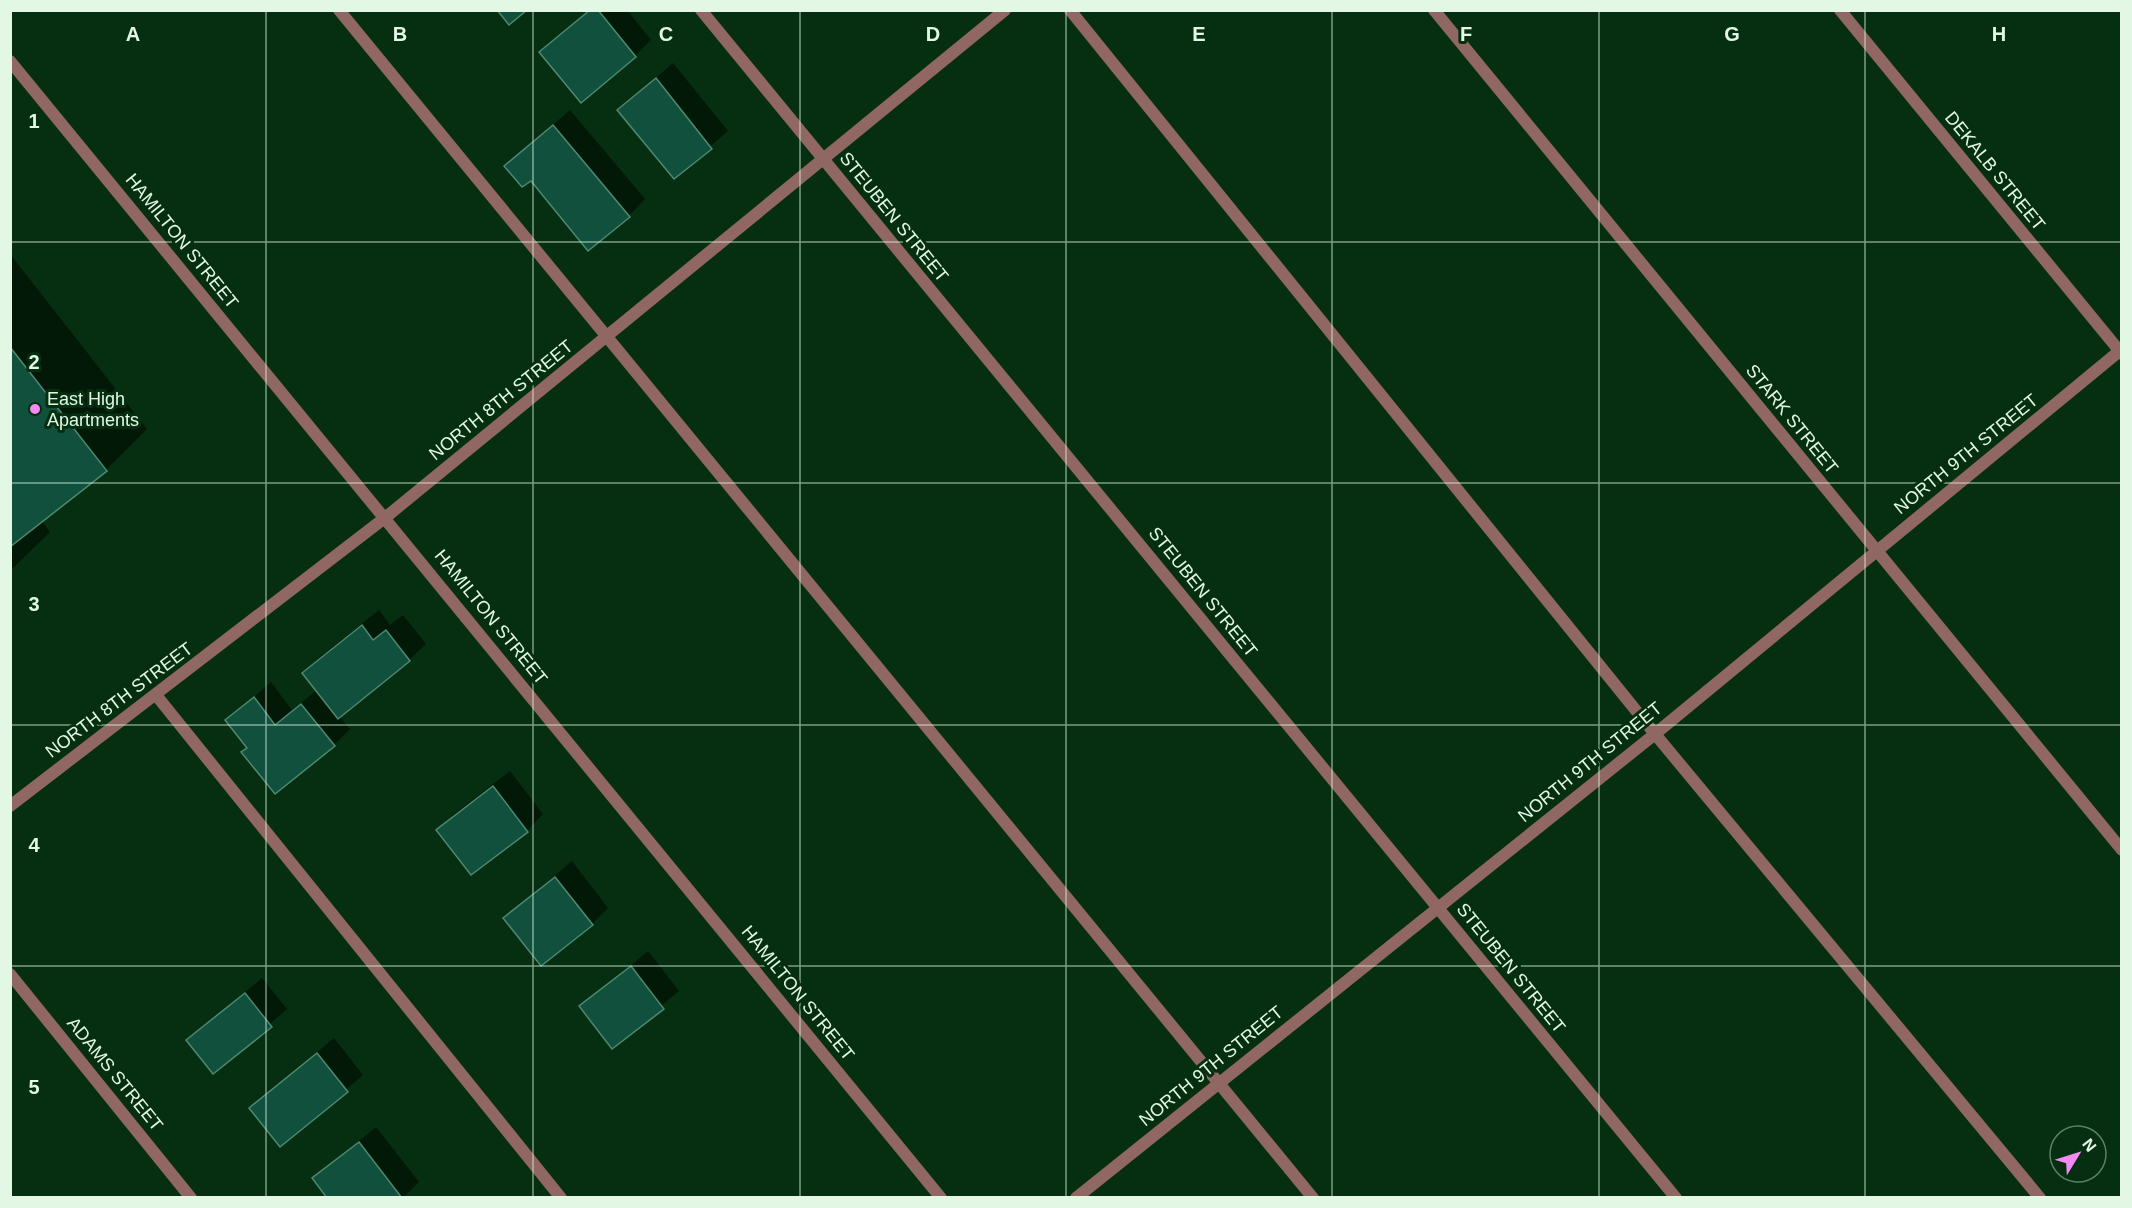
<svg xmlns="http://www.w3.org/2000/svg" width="2132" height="1208" viewBox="0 0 2132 1208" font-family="Arial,sans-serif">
  <rect width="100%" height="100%" fill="#052f10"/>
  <!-- shadow -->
  <path fill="#0007" d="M589,10H627L651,40L635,56L541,52Z
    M673,63L728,131L674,177L619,110Z
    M570,110L645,199L629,216L531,179L506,166Z
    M10,254L147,429L106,470L42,521L50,532L10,571Z
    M379,610L390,625L403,615L426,644L409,660L339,716L350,729L334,745L249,747L227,720L271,682L292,710L317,690L304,673L320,657Z
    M510,771L543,814L527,831L438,830L454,814Z
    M572,861L608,908L592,924L505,918Z
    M648,951L679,991L612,1047L581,1007Z
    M262,978L287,1009L214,1072L188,1040Z
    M334,1038L363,1075L280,1145L251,1108Z
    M376,1127L419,1182L403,1198H329L314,1178Z"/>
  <!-- building -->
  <path fill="#10503c" stroke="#4e8972" stroke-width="1.5" d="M497,10H527L509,25Z
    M590,10H598L636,57L581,103L539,52Z
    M656,78L712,149L674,179L617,110Z
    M553,125L630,217L588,251L531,181L522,187L504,166Z
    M10,347L107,471L10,547Z
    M362,625L373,640L386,630L410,661L338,719L302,673Z
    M254,697L275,725L301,704L335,746L275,794L241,752L247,748L225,720Z
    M493,786L528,832L471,875L436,830Z
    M555,877L593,925L541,966L503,918Z
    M631,966L664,1009L612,1049L579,1006Z
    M245,993L272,1027L213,1074L186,1040Z
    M317,1053L348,1092L280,1147L249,1108Z
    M359,1142L402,1198H327L312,1178Z"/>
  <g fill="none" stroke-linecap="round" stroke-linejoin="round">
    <!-- lane -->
    <path stroke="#906762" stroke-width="12" d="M339,10L1313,1198
      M1070,10L1655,734L2040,1198
      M156,695L561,1198"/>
    <!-- street -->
    <path stroke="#906762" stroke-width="12" d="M701,10L1676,1198
      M1434,10L2122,850
      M1840,10L2122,354
      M10,61L941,1198
      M10,806L386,517L1005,10
      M10,974L191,1198
      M1076,1198L1655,734L2122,349"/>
  </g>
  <!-- grid -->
  <path fill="none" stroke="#e2f8e4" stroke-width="1.5" stroke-opacity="0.55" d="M266,10V1198M533,10V1198M800,10V1198M1066,10V1198M1332,10V1198M1599,10V1198M1865,10V1198M10,242H2122M10,483H2122M10,725H2122M10,966H2122"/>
  <!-- markers -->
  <circle fill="#f38af2" stroke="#052f10" stroke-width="2" cx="35" cy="409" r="6"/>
  <g text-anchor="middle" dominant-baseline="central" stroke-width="6" stroke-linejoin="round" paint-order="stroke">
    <!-- street labels -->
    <g font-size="18" fill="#e2f8e4" stroke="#052f10">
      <text transform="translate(1995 171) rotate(51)">DEKALB STREET</text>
      <text transform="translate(894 217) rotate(51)">STEUBEN STREET</text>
      <text transform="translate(182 241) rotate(51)">HAMILTON STREET</text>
      <text transform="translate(501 400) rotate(-39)">NORTH 8TH STREET</text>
      <text transform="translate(1792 419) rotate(51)">STARK STREET</text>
      <text transform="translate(1966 454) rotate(-39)">NORTH 9TH STREET</text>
      <text transform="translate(1203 592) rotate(51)">STEUBEN STREET</text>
      <text transform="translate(491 617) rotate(51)">HAMILTON STREET</text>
      <text transform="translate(119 700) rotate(-37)">NORTH 8TH STREET</text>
      <text transform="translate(1590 762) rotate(-39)">NORTH 9TH STREET</text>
      <text transform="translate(1511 968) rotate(51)">STEUBEN STREET</text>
      <text transform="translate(798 993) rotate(51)">HAMILTON STREET</text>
      <text transform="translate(1211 1066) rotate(-39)">NORTH 9TH STREET</text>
      <text transform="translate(115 1074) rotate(51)">ADAMS STREET</text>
    </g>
    <!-- poi labels -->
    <g font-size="18" fill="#e2f8e4" stroke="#052f10" text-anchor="start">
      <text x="47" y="399">East High<tspan x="47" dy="21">Apartments</tspan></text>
    </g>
  </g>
  <g font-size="20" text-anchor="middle" font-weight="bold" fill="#e2f8e4" stroke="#052f10" stroke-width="6" stroke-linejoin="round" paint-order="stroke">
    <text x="133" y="41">A</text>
    <text x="400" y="41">B</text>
    <text x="666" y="41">C</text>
    <text x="933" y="41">D</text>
    <text x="1199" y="41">E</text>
    <text x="1466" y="41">F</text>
    <text x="1732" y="41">G</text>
    <text x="1999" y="41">H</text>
    <text x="34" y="128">1</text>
    <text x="34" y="369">2</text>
    <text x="34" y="611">3</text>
    <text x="34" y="852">4</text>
    <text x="34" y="1094">5</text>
  </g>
  <!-- border -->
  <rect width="2132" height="1208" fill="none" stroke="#e2f8e4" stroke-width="24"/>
  <!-- north arrow -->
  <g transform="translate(2078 1154) rotate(52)"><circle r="28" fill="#052f10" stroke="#5d7f65" stroke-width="1.5"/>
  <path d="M0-4.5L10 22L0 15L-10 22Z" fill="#f38af2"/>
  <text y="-9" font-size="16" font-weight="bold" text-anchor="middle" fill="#e2f8e4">N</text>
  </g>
</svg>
